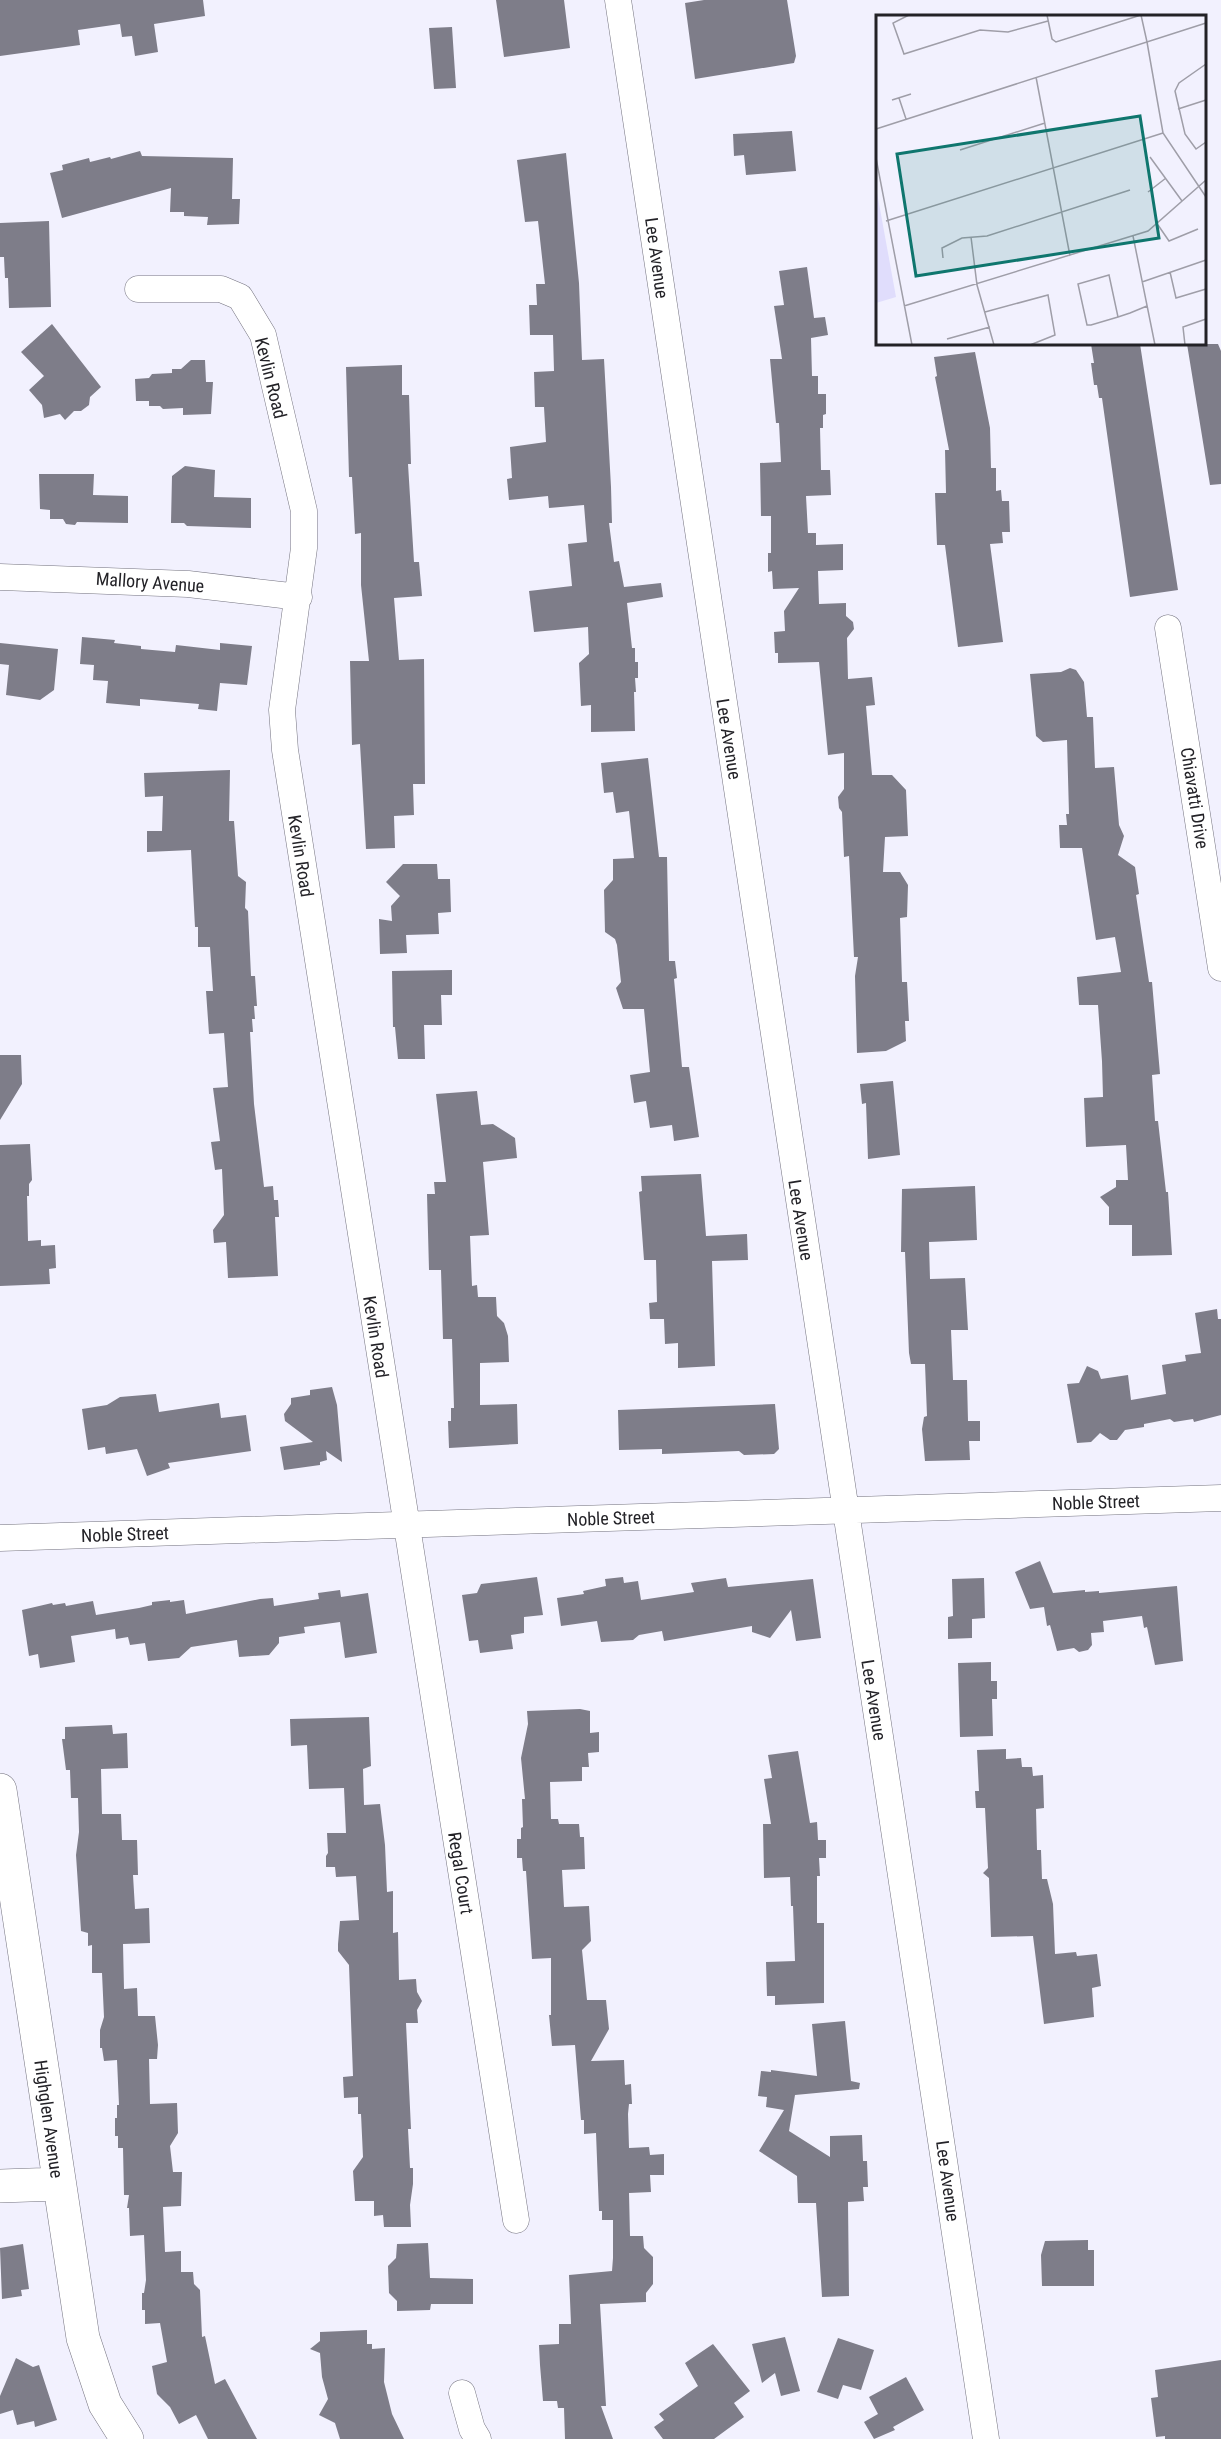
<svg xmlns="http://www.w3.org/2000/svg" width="1221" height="2439" viewBox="0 0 1221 2439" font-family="'Roboto Condensed',sans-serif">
  <rect width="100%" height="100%" fill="#f2f1fe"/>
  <!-- building -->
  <path fill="#7e7d89" d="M0,0H203L205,16L154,24L158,52L135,56L132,36L122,37L120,24L78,30L80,45L0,56Z
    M496,0H564L570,48L504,57Z
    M704,0H787L796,56L794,63L695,79L685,3Z
    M452,27L456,88L434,89L429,28Z
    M792,131L796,171L746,175L744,155L734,156L733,134Z
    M140,151L142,156L233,158L232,199H240L239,224L207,225L208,217L184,216V212H170L171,188L62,218L50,173L63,170L62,165L89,158L90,162L110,157L111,159Z
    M566,153L579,283L582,360L604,359L611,487L612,523H609L614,562L619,561L624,587L661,583L663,597L627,603L632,648H635V662H638V678H635L636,692H634L635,731L591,732V705L581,706L579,663L589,654L588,627L534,632L529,591L572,586L568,544L587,542L584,505L549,508L548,496L509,500L507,479L512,478L510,447L546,442L544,407H535L534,372L554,371L553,335H530L529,305H537L536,284H545L538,221L525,222L517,160Z
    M49,221L51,307L9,308L8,278H5L4,257H0V223Z
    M807,267L814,318L825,317L828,335L811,338L812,376H818V394H826V414L823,415V428H820L821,470H830L831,495L806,496L808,533H816V545L843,544V570L818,571L819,604L846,603V616L853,622L854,629L847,638L848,679L872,677L875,705L866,706L872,775H892L906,790L908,836L885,837L883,872H900L908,885L907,917L900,918L902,982H907L909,1021H905L906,1041L886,1051L857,1053L855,976L858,957H854L849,856L844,857L842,812L839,808L838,797L844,789V753L828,755L819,662L778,663V653H775L774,632L785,631L784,611L799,588L773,589L772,571L768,572V553H771V516H761L760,463L781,462L779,423H776L770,359H782L774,306L784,305L779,271Z
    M52,324L101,387L90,397L89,405L81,411H74L65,420L60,414L44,418L42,405L29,390L44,376L21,352Z
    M1091,344H1140L1178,590L1130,597L1102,398H1099L1097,385H1094L1091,363H1094Z
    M1187,344H1218L1221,351V484L1210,485Z
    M975,352L990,428L991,468H996V491L1001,490L1002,501H1009L1010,532H1002L1003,543L990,544L1003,642L958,647L945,545H937L935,493H946L945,450H949L935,377L937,376L934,357Z
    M191,360H205L206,382H213L211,414L183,415V408L163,409L160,406H149V401H136L135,379L149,378L152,374L172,373V369H181Z
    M402,365V395H409L411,464H408L414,562H419L422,596L394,598L399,660L424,659L425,784H413L414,815L394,816L395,848L366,849L360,744L352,745L350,661H369L361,585V533L355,534L352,477H349L346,367Z
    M185,466L215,470L214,497L251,498V528L187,526L184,523H171L172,476Z
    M39,474H94L93,495L128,496V523L77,522L75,525L66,524L63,519H50V510L40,509Z
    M82,637L115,640L114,643L141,646V649L175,652L176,645L220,650V643L252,646L247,685L220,683L217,711L198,709L199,704L140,699V706L106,703L108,681L93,680L94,665L80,664Z
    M0,643L58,649L54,690L40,700L6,695L9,665L0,664Z
    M1070,668L1076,670L1084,682L1087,717H1093L1095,768L1114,767L1119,825L1124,836L1118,855L1135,867L1139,894L1136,895L1149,982H1152L1160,1074L1152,1075L1155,1121H1158L1166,1192H1168L1172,1255L1132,1256V1225H1109V1207L1100,1197L1116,1187V1180H1128L1126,1145L1086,1147L1084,1098L1103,1097L1102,1061L1098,1005H1079L1077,977L1121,972L1115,937L1096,940L1082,848H1060L1059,825H1067L1066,814H1069L1067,740L1043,742L1036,736L1030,674L1061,672Z
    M648,758L659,857H667L669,961H675L677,978L674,979L682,1067H689L699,1137L674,1141L672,1125L650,1128L646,1101L634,1103L630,1075L650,1072L644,1009H623L616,988L621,982L617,945L615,939L605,932L604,890L613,880V859L634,858L629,811L616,813L613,792L604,793L601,763Z
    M230,770L229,821H234L238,876L246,882L245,908L248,911L251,976H255L257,1006H254L255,1019H252L253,1032H250L254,1104L264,1187L273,1186L274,1200H278L279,1217H275L278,1276L228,1278L226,1242L214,1243L213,1230L224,1215L222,1169L215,1170L211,1142L220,1141L213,1088L228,1087L224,1033L209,1034L206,991H213L210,947H198V927H195L191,850L147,852V831H162L163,796L145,797L144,773Z
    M403,864H437L438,879H450L451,912L438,913L439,934L406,935L407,953L380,954L379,919L392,921L391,906L400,896L386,882Z
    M452,970V995H441L442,1025H424L425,1059H398L395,1027H393L392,971Z
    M0,1055H21L22,1084L0,1120Z
    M893,1081L900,1155L868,1159L866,1103L862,1104L860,1084Z
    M477,1091L481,1125L493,1124L515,1138L517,1158L483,1162L489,1235L470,1236L472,1286L477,1285L478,1297H496L497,1316L504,1323L508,1336L509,1362L480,1363V1405L517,1404L518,1444L449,1448L448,1421H451V1408H454L452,1339H443L441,1270H429L427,1194H435L434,1182H446L436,1094Z
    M30,1144L32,1180L29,1184V1196H27L28,1241L41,1240V1246L55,1245L56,1268L49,1269L50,1284L0,1286V1145Z
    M701,1174L706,1236L747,1234L748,1260L712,1261L715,1366L678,1368V1343L665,1344L664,1319H650L649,1303L657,1302L656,1260H644L639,1192L642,1191L641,1176Z
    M975,1186L977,1240L929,1242L930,1279L965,1278L968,1330H951L953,1380H967L968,1421H980V1441H969L970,1460L925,1461L922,1429L924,1417L927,1416L925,1364H911L909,1353L905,1252H901L902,1189Z
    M1217,1309L1218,1319H1221V1415L1194,1422L1193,1419L1174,1422L1170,1419L1144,1424V1427L1125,1430L1117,1440H1110L1100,1433L1091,1442L1077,1443L1067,1384L1079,1383L1087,1366L1098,1371L1101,1379L1128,1375L1131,1400L1166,1394L1162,1365L1186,1361L1185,1355L1201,1353L1195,1313Z
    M332,1387L337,1405L342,1462L326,1451L327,1460L320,1462V1465L284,1470L280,1447L313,1442L285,1421L284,1414L291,1404V1398L310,1395V1390Z
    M156,1394L159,1412L219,1403L221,1418L246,1415L251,1451L168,1463L170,1468L147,1476L137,1449L106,1454L105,1447L88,1450L82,1409L107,1405L120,1397Z
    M775,1404L779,1449L774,1454L744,1455L739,1451L662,1454V1449L619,1450L618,1410Z
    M1040,1561L1053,1593L1085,1590V1592L1099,1591V1593L1177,1586L1183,1661L1155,1665L1147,1627L1144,1628L1142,1616L1103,1621L1104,1632L1091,1633L1092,1645L1088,1650L1079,1652L1074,1648L1057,1651L1050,1625L1047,1626L1044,1607L1030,1609L1015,1572Z
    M537,1577L543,1615L524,1617V1633L511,1635L513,1649L480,1653L478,1640L469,1641L462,1595L477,1593L481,1584Z
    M623,1577L624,1583L638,1581L641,1600L694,1592L691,1583L726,1578L728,1587L813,1579L821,1638L796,1641L791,1610L770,1638L752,1632V1626L664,1641L662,1631L639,1635L633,1640L601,1642L597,1621L561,1626L557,1598L584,1594L583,1591L606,1586L605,1579Z
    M984,1578L985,1618L972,1619V1638L948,1639V1617L953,1616L952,1579Z
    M340,1590L341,1597L368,1593L377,1653L345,1658L340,1622L304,1627L305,1633L279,1637V1643L269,1655L239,1657L237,1640L191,1647L179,1658L148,1661L145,1643L130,1645L128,1637L116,1639L115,1629L71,1636L75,1662L40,1668L38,1654L29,1656L22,1610L52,1603L53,1605L65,1603L66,1606L93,1601L96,1615L139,1608L152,1605V1602L170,1600V1602L184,1600L186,1614L260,1599L273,1598L274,1606L319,1599L318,1593Z
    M991,1662V1681H997V1699H992L993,1736L960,1737L958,1663Z
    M580,1709L590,1711V1733L599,1732V1752L588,1753L589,1767H582V1781L550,1782L551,1819H558L559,1824H579L580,1837H584L585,1869L562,1870L564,1907L589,1906L591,1941L582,1950L587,2000H606L609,2029L591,2061L624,2060L625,2085L631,2084L632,2104H629L628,2114L629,2148L649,2147L650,2155L664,2154V2175H650L651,2192L629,2193L630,2236H643L644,2248L653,2257V2284L646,2293V2302L600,2304L606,2406H601L613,2439H565L564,2408H558L557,2401H543L540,2365L539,2345L559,2344V2324H571L569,2275L612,2271L613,2258V2220H602V2211H599L596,2133L584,2134V2120H581L575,2045L552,2046L549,2015H551V1958L532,1959L526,1871H523L522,1858H517V1839H521V1828L523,1827L522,1799H525L521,1758L528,1724L527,1711Z
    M369,1717L371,1766L363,1769L364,1805L380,1804L385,1845L387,1892L393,1891V1933L398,1932L399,1980L416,1979L417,1992L422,2001L417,2010L418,2023H406L411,2129H408L410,2168H413V2184L410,2205L411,2227H384L383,2215L374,2216V2201H355L353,2171L363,2157L361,2114H358V2097L344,2098L343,2077L353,2076L349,1965L338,1951V1944L340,1921L359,1920L356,1876L336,1877L335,1867H326V1856L328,1853L327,1833H346L344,1788L309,1789L307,1745L291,1746L290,1719Z
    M112,1725L113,1734L127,1733L128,1768L101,1769L102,1814H121L122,1840H137L138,1875H133L135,1909L149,1908L150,1943L123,1944L124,1989L137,1988L138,2016H155L158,2045L157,2059H149L150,2104L177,2103L178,2133L170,2146L173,2172H182L181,2206L163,2207L165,2252L181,2251V2272H193L194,2284L200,2290L202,2337L205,2336L215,2384L225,2379L257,2439H208L196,2415L179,2424L170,2407L157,2394L152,2366L167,2362L160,2323L145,2324V2310H142V2293H144L146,2280L144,2235L130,2236L129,2208H127L129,2195H124L123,2148H118V2136H115V2118H117V2105H119L117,2060L104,2061L102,2048H100V2030L104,2017L102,1973H92V1945L88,1946V1933L81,1931L76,1855L79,1832L78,1798H71L70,1770H66L62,1739H65V1727Z
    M1006,1749V1759L1021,1758L1022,1767H1032L1033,1776L1043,1775L1044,1808L1036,1809L1037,1850H1041L1042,1879H1047L1053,1904L1055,1954L1076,1952L1077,1956L1097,1954L1101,1986L1092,1988L1094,2017L1044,2024L1033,1936L991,1937L989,1878L983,1873L988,1868L985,1808H976L975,1791H979L977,1750Z
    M798,1751L810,1823L817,1822L818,1840H826V1858H819L820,1876H817V1923H824V2003L775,2005V1996H767L766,1962L795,1961L793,1906H791L790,1877L764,1878L763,1824H771L764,1779L772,1778L768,1755Z
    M845,2021L851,2081L860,2083L859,2089L795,2095L789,2131L830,2157V2136L862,2135L863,2161H867L868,2187H863L864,2201L848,2202L849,2296L822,2297L816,2203H798L797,2176L759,2151L784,2110L766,2107L767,2097L758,2096L761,2071L771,2072V2070L817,2076L812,2024Z
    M1088,2240V2250H1094V2286H1042L1041,2255L1045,2241Z
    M428,2243L430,2278L473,2279V2304H431L430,2310L397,2311V2301L389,2293L388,2266L396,2258L397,2244Z
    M23,2244L29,2289L21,2290L22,2296L2,2299L0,2248Z
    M367,2330V2344H372V2349L385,2348L384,2382L392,2414L404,2439H340L335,2423L319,2415L328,2399L322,2377L320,2353L310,2349L320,2341V2332Z
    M785,2337L800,2391L781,2396L775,2373L762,2383L752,2344Z
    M838,2338L874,2350L861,2390L843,2385L838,2399L817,2392Z
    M713,2344L750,2391L734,2403L744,2417L714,2439H663L654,2427L664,2420L659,2414L698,2386L685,2363Z
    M16,2358L33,2367L39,2365L57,2420L35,2427L34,2421L17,2425L13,2410L0,2414V2396Z
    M1221,2360V2439H1165V2436L1156,2437L1151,2398L1158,2397L1155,2370Z
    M906,2377L924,2410L893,2427L895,2430L874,2439L864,2422L878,2414L869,2397Z"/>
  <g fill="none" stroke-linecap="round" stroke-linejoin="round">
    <!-- street casing -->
    <g stroke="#74737f" stroke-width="27">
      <path id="street" d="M618,0L986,2439
        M138,289H221L240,297L263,335L304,511V548L282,710L285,750L516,2220
        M0,577L188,584L299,597
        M1168,628L1221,968
        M0,1538L1221,1498
        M462,2393L472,2429L478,2439"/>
    </g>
    <!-- secondary casing -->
    <g stroke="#74737f" stroke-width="34">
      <path id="secondary" d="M0,1790L83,2338L105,2404L127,2439
        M0,2186L59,2184"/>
    </g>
    <!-- street -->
    <use href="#street" stroke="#fff" stroke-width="26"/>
    <!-- secondary -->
    <use href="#secondary" stroke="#fff" stroke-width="33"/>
  </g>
  <g text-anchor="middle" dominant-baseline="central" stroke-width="4.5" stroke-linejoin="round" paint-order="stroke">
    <!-- street labels -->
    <g font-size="18" fill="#232227" stroke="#fff">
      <text transform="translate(657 258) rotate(82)">Lee Avenue</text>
      <text transform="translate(271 378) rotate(76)">Kevlin Road</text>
      <text transform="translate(150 582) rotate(4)">Mallory Avenue</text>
      <text transform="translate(729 739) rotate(81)">Lee Avenue</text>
      <text transform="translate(1195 798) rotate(81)">Chiavatti Drive</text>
      <text transform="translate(301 856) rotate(81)">Kevlin Road</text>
      <text transform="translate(801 1220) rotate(81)">Lee Avenue</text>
      <text transform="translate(376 1337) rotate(81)">Kevlin Road</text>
      <text transform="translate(1096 1502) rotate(-2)">Noble Street</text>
      <text transform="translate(611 1518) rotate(-2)">Noble Street</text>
      <text transform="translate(125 1534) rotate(-2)">Noble Street</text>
      <text transform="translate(874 1700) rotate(81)">Lee Avenue</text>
      <text transform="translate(461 1873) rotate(81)">Regal Court</text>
      <text transform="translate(49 2119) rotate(82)">Highglen Avenue</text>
      <text transform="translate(948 2181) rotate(82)">Lee Avenue</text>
    </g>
  </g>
  <!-- overview -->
  <g transform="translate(876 15)">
    <rect width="330" height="330" fill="#f2f1fe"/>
    <path d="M0,172L20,282L0,288Z" fill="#e0ddfc"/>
    <path fill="none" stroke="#9f9ea8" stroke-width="1.5" d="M33,0L17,8L28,39L104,15L132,17L172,6M171,0L176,24L180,27L265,0M265,0L271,27M271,27L287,118L330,182M330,49L303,68L299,76L309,119L320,134L330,127M160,62L194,241M23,83L30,104M16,85L35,79M302,94L330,85M0,114L330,8M84,135L169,108M274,142L306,186M0,143L36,330M272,177L290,163M10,206L287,118M282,210L293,226L322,214M257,221L279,330M95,222L101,270L118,330M67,243L66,233L86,223L111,221L254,175M294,257L300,283L330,274M266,267L330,245M28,291L272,216L330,165M109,297L172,280L179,320L154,330M242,302L233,260L202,269L211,310H215L242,302L254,298L271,291M71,324L114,312M309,330L307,312L330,304"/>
    <path fill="#0f766e" fill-opacity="0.15" stroke="#0f766e" stroke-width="3" d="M264,101L283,223L40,261L21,139Z"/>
    <rect width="330" height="330" fill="none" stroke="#232227" stroke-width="3"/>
  </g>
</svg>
